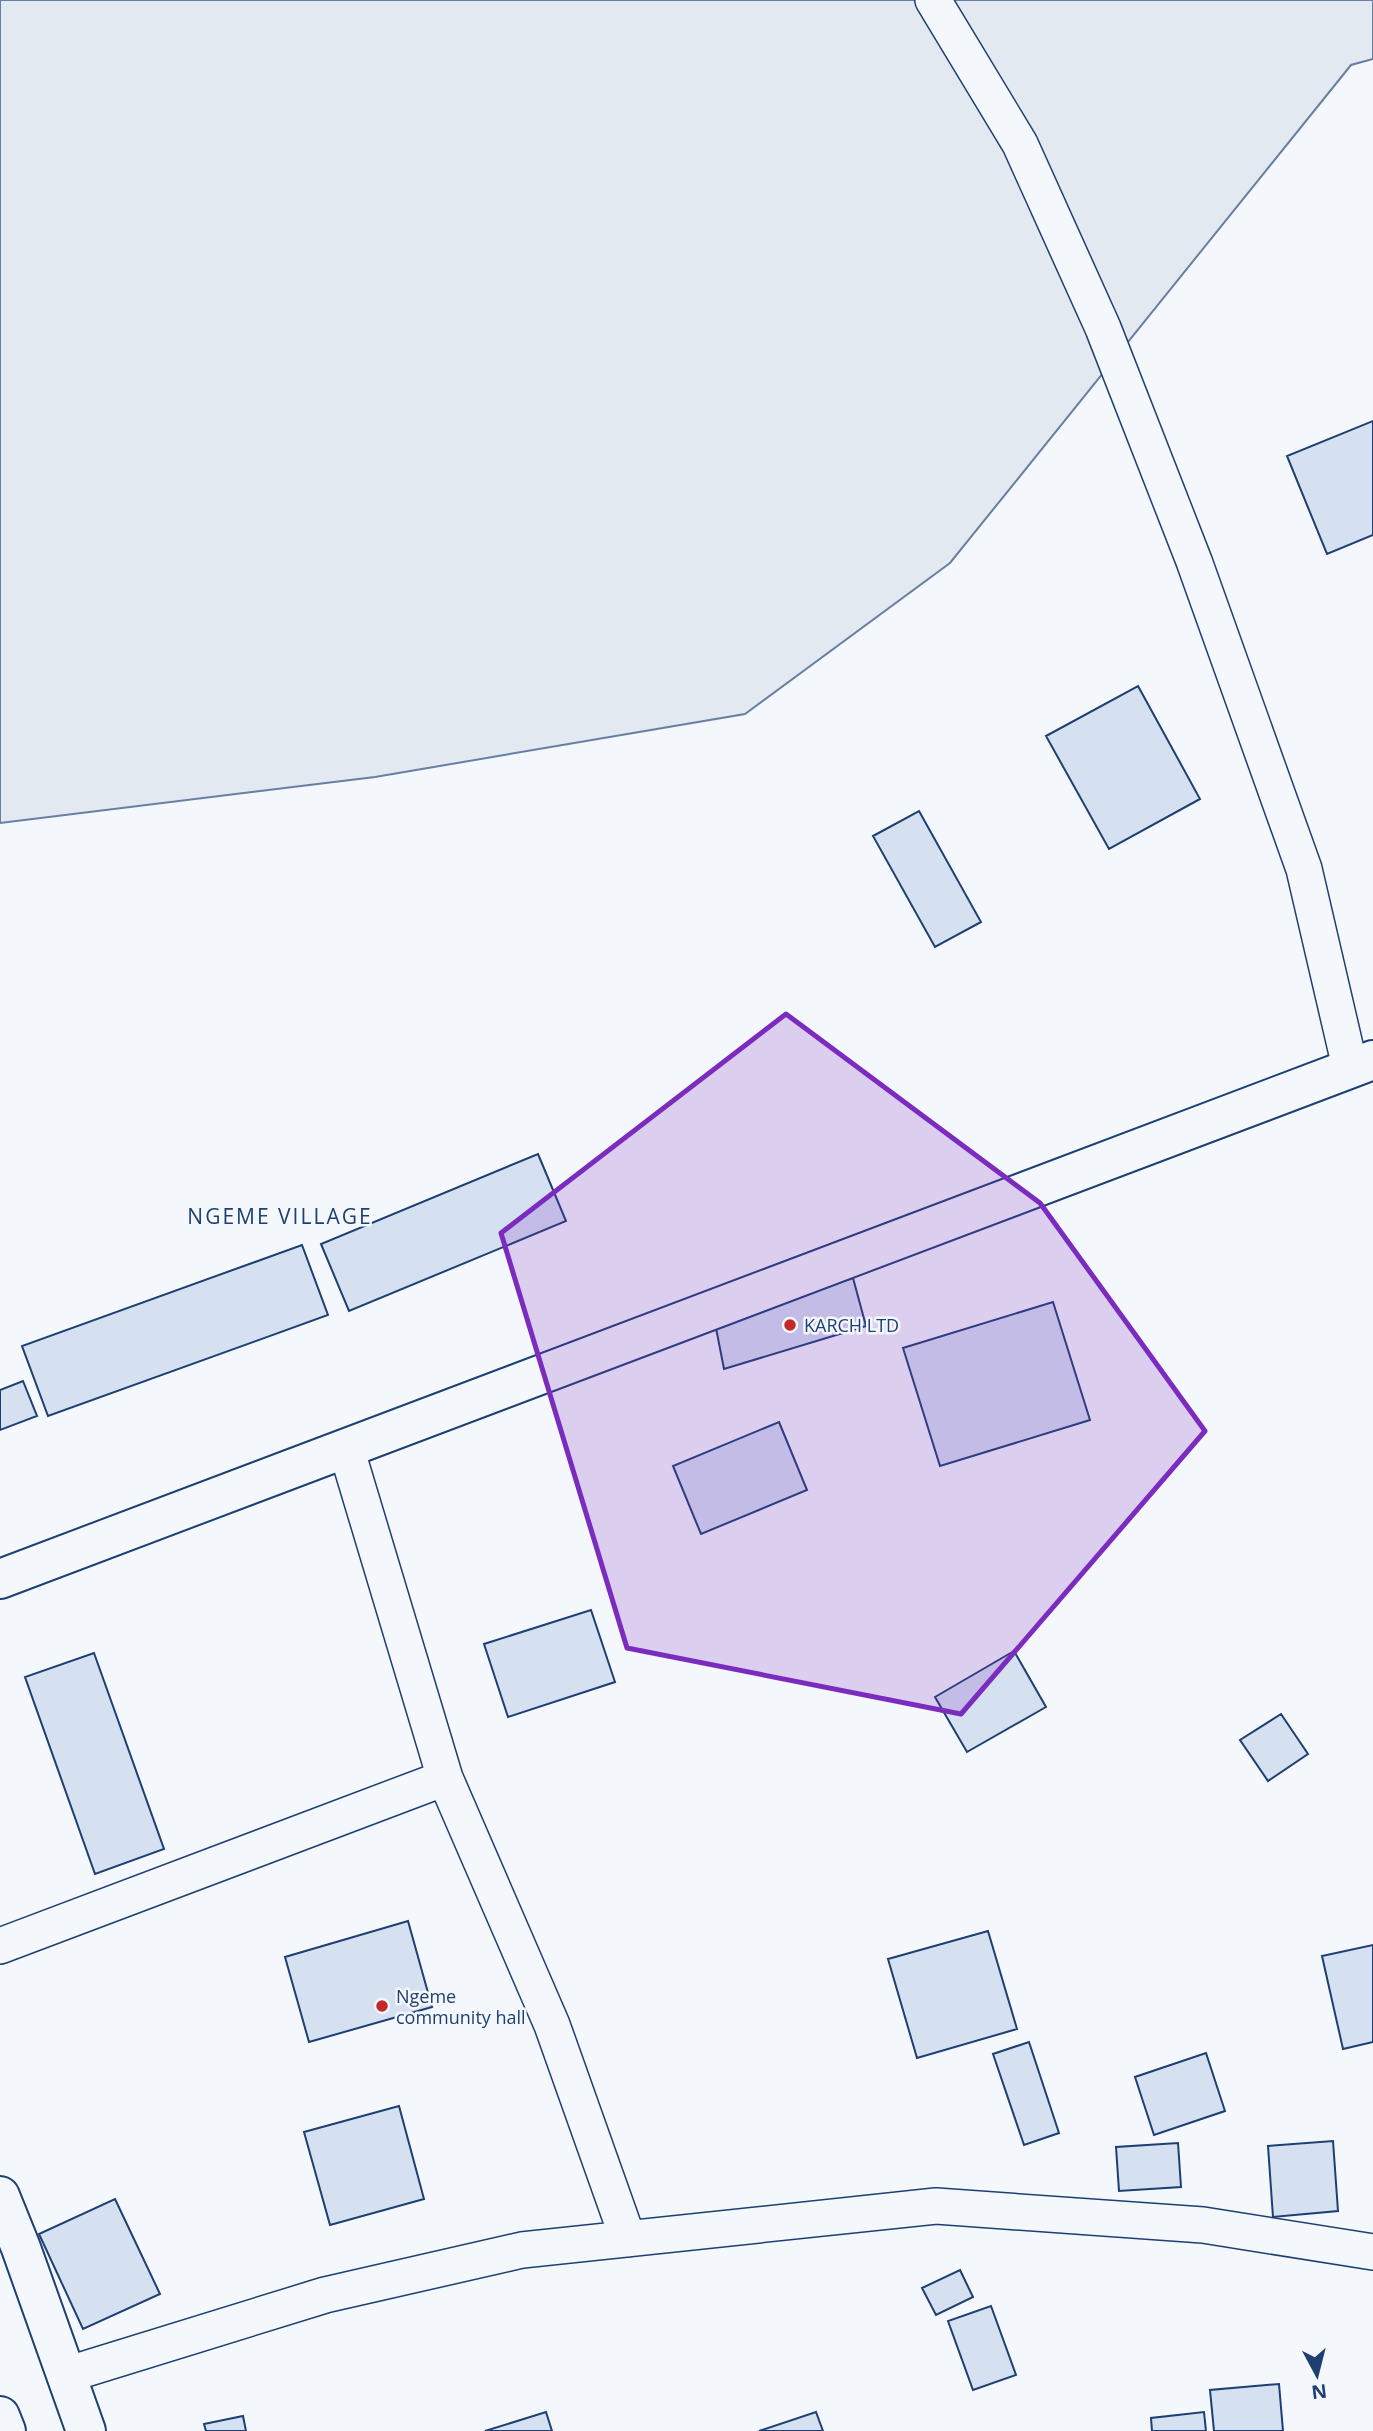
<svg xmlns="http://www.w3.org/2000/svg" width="1373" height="2431" viewBox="0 0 1373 2431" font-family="'Open Sans',sans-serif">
  <rect width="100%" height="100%" fill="#f4f7fb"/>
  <!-- green -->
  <path fill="#e3e9f0" stroke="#687fa3" stroke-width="2" d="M0,0H1373V59L1351,65L950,563L745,714L375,777L0,823Z"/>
  <!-- building -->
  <path fill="#d5e0f0" stroke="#1d3f73" stroke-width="2" d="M1373,421V535L1327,554L1287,456Z
    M1138,686L1200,799L1109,849L1046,736Z
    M919,811L981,922L935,947L873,836Z
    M538,1154L566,1221L349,1311L321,1244Z
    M302,1245L328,1315L48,1416L22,1346Z
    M853,1278L866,1326L724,1369L715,1323Z
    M1053,1302L1090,1420L940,1466L903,1348Z
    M23,1381L37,1416L0,1430V1390Z
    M779,1422L807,1490L701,1534L673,1466Z
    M591,1610L615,1682L508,1717L484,1644Z
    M1014,1651L1046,1707L967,1752L935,1697Z
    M94,1653L164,1849L95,1874L25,1677Z
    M1281,1714L1308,1754L1268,1781L1240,1740Z
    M408,1921L432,2007L309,2042L285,1957Z
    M988,1931L1017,2029L917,2058L888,1959Z
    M1373,1945V2042L1343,2049L1322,1956Z
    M1029,2042L1059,2133L1024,2145L993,2054Z
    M1206,2053L1225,2111L1154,2135L1135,2077Z
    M399,2106L424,2199L330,2225L304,2132Z
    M1333,2141L1338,2211L1273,2217L1268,2146Z
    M1178,2143L1181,2187L1119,2191L1116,2147Z
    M115,2199L160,2294L83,2329L39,2234Z
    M960,2270L973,2297L936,2315L922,2288Z
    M991,2306L1016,2375L973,2390L948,2321Z
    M1279,2384L1283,2431H1214L1210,2390Z
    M546,2412L552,2431H485Z
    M816,2412L823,2431H759Z
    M1204,2412L1206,2431H1152L1151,2418Z
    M243,2416L246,2431H206L204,2424Z"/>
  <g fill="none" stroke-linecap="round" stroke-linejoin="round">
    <!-- street casing -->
    <g stroke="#1d3f73" stroke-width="38">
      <path id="street" d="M933,0L1020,144L1103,328L1194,561L1304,869L1350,1067
        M346,1448L445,1778L552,2025L628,2239
        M0,1946L445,1778
        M66,2375L325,2295L522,2250L936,2206L1203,2225L1373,2252"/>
    </g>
    <!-- secondary casing -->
    <g stroke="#1d3f73" stroke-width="42">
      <path id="secondary" d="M0,2196L21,2248L86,2431
        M0,2416L6,2431"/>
    </g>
    <!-- highway casing -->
    <g stroke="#1d3f73" stroke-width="42">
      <path id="highway" d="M0,1579L1373,1060"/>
    </g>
    <!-- street -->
    <use href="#street" stroke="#f4f7fb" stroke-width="35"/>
    <!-- secondary -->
    <use href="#secondary" stroke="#f4f7fb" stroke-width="38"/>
    <!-- highway -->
    <use href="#highway" stroke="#f4f7fb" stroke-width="38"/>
  </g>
  <!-- marked area -->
  <path fill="#7b2cbf" fill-opacity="0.2" stroke="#7b2cbf" stroke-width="5" stroke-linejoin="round" d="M786,1014L1040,1203L1205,1431L961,1714L627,1648L501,1233Z"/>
  <!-- markers -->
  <g fill="#c62828" stroke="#f4f7fb" stroke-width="2.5">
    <circle cx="790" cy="1325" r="7"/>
    <circle cx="382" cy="2006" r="7"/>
  </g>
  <g text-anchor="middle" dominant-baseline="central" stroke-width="5" stroke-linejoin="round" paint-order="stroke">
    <!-- poi labels -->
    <g font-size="18" fill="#1d3f73" stroke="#f4f7fb" text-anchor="start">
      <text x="804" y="1325">KARCH LTD</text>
      <text x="396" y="1996">Ngeme<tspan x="396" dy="21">community hall</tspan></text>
    </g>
    <!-- quarter labels -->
    <g font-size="21" letter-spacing="2" fill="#1d3f73" stroke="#f4f7fb">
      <text x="280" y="1216">NGEME VILLAGE</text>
    </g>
  </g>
  <!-- north arrow -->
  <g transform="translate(1317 2375) rotate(173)" stroke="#f4f7fb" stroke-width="5" paint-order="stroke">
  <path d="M0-5L12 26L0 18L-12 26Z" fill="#1d3f73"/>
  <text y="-10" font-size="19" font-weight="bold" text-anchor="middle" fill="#1d3f73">N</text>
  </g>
</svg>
